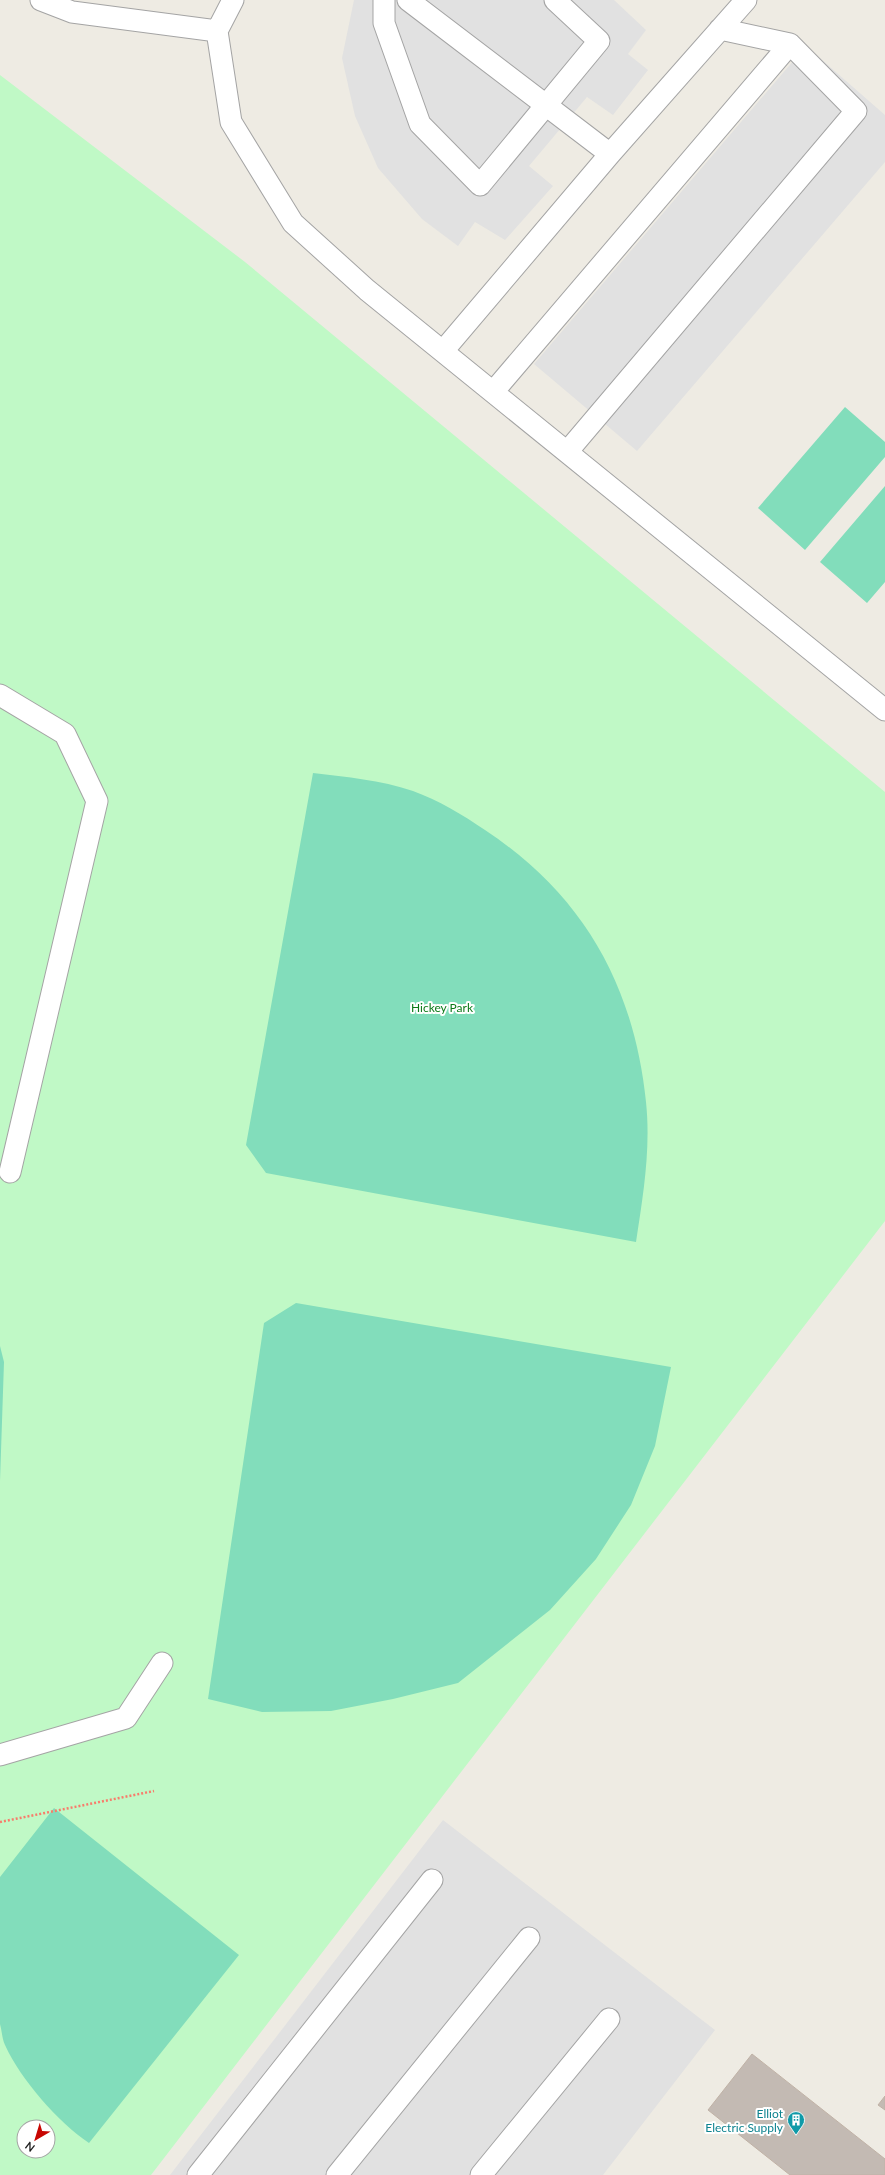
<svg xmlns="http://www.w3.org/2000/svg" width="885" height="2175" viewBox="0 0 885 2175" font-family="Lato,sans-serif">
  <rect width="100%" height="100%" fill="#eeebe3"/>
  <!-- park -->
  <path fill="#c0f9c6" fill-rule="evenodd" d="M0,75L245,262L885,792V1221L151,2175H0ZM24,2127H48V2151H24Z"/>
  <!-- pitch -->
  <path fill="#82ddbb" d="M845,407L885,442V457L805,550L758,508Z
    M885,486V582L867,603L820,562Z
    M313,773C347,777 380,780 413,791C438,800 463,815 485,830C583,895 634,985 646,1102C651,1149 643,1196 636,1242L266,1173L246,1145Z
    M296,1303L671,1367L655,1446L631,1505L596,1559L550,1610L458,1683L393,1699L331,1711L262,1712L208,1699L264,1323Z
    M0,1346L4,1362L0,1481Z
    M54,1808L239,1955L89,2143C58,2122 21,2080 5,2045C2,2039 2,2031 0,2024V1877Z"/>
  <!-- parking -->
  <path fill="#e1e1e1" d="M354,0H614L646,30L628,54L648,70L613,115L587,97L529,166L553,186L505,240L475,222L458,246L422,219L378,168L355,116L342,58Z
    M806,46L885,115V162L637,451L534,364Z
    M443,1820L715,2030L603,2175H170Z"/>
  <!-- building -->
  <path fill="#c3bab3" stroke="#c0b2a6" d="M752,2054L885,2159V2175H790L708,2110Z
    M885,2096V2110L878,2105Z"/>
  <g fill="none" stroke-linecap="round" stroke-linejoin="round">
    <!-- lane casing -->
    <g stroke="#a4a4a4" stroke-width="23">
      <path id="lane" d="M41,0L72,12L217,31
        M233,0L217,31L231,122L293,223L367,290L885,710
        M384,0V23L420,124L480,185L599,41L555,0
        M408,0L610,154
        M443,351L610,154L746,0
        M493,392L790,44
        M567,452L856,111L790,44L720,29
        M0,695L65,734L97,801L10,1172
        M0,1755L126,1718L162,1663
        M198,2175L432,1880
        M337,2175L529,1938
        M481,2175L609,2019"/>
    </g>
    <!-- path -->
    <path stroke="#f87c6b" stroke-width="2.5" stroke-dasharray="2 2" stroke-linecap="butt" d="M0,1822L154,1791"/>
    <!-- lane -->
    <use href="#lane" stroke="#fff" stroke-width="21"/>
  </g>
  <!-- icons -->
  <defs>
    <g id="building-pin" transform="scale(0.9)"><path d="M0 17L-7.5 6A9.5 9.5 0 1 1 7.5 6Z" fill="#0f9aa8" stroke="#fff"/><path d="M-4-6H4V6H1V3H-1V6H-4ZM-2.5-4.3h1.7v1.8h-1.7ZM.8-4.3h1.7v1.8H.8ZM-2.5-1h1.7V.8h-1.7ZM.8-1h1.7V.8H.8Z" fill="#fff"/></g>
  </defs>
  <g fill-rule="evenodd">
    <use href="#building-pin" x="796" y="2120"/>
  </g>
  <g text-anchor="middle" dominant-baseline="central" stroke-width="4" stroke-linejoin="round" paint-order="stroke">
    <!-- park labels -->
    <g font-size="12" fill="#0c7a18" stroke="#fff">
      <text x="442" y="1007">Hickey Park</text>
    </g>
    <!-- culture labels -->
    <g font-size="12" fill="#0d838f" stroke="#fff" text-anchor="end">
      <text x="783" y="2113">Elliot<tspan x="783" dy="14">Electric Supply</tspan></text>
    </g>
  </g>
  <!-- north arrow -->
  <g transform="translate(36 2139) rotate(218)"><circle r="19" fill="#ffffff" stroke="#a5a5a5"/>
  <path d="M0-3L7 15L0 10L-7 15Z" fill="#c80602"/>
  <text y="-6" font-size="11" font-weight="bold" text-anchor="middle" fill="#1d1d1d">N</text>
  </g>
</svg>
